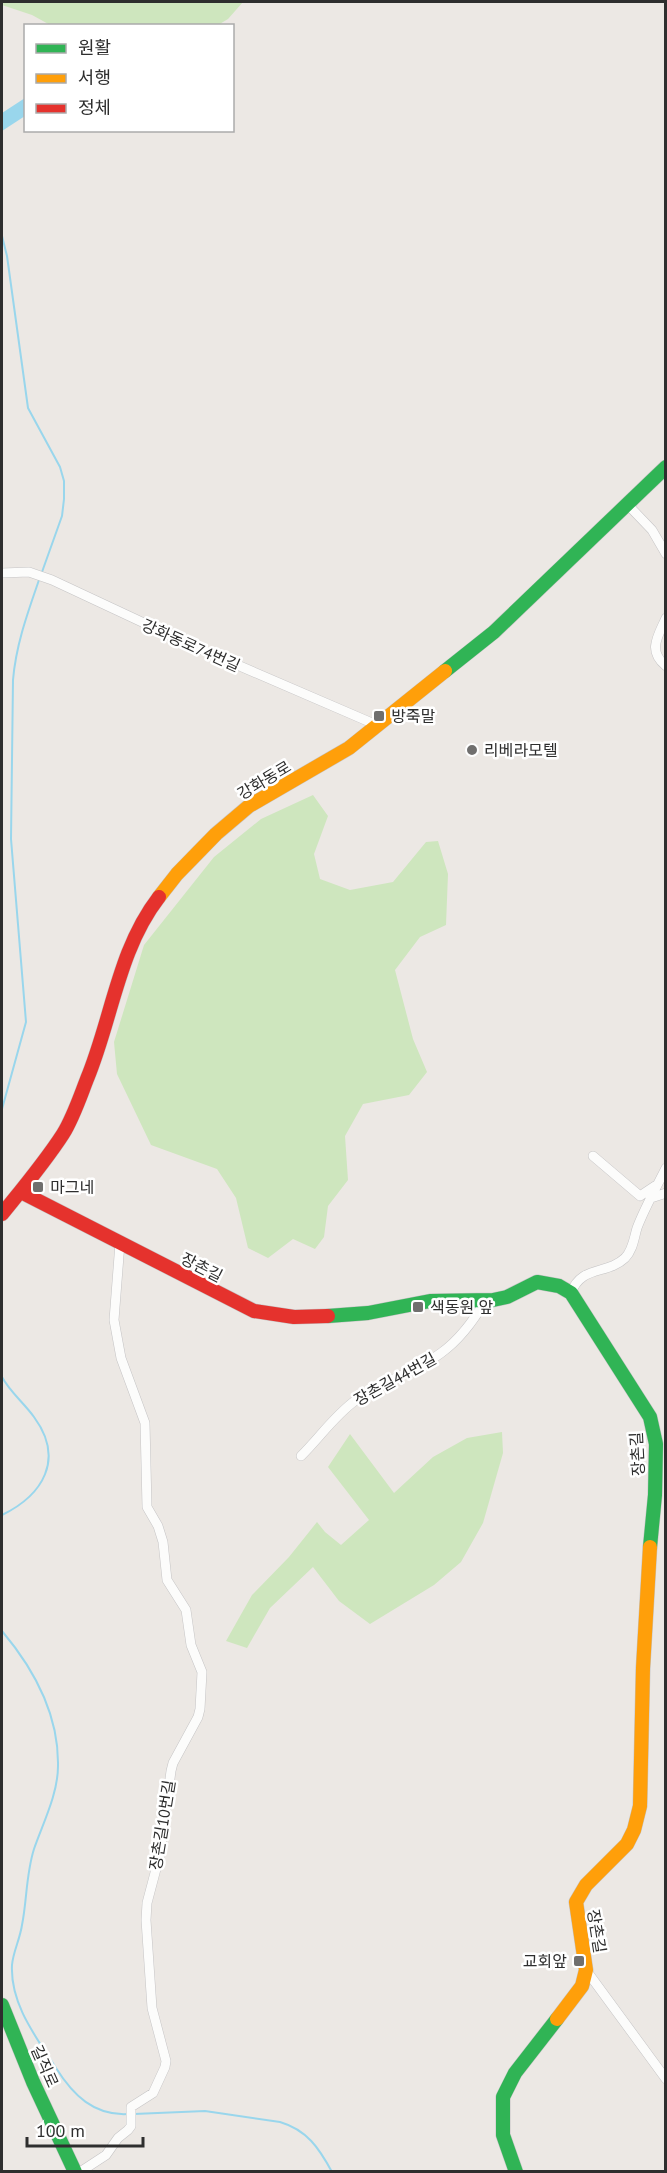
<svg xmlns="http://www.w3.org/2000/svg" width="667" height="2173" viewBox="0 0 667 2173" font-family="'PT Sans','Noto Sans KR',sans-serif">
  <rect width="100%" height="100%" fill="#ece8e4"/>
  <!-- green -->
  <path fill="#cee6be" d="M2,2H243L228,19L218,25L52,26L32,15L2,5Z
    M313,795L328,816L314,854L320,879L350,890L393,882L426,842L438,841L448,874L446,925L420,937L395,970L413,1039L427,1072L409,1095L363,1104L345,1136L348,1180L328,1206L324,1237L315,1249L293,1239L268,1258L248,1248L236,1198L217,1169L151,1145L117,1074L114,1042L144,945L214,857L261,819Z
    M502,1432L503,1453L483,1523L461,1562L434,1585L370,1624L339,1601L313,1567L270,1608L247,1648L226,1641L252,1595L289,1557L317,1522L325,1532L341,1545L369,1520L328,1467L350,1434L394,1493L433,1457L467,1438Z"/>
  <!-- water -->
  <path fill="#99d6ec" d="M25,98V116L2,131V113Z"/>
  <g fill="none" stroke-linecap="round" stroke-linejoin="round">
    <!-- stream -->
    <path stroke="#99d6ec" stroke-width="2" d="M2,236L7,256L28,408L60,467L64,481V499L62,516L42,572
      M2,1109L26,1022L11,839L13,680C16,644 28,612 40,577
      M2,1377C10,1392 24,1403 34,1417C65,1459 43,1495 2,1515
      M2,1631C34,1669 59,1714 58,1766C58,1794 43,1823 34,1849C26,1874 27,1900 22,1925C20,1939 13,1952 12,1965C10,2004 36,2037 56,2068C73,2095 94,2116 128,2114
      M134,2114L205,2111L280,2122C307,2130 319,2148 332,2172"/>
    <!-- street casing -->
    <g stroke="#c5c4c5" stroke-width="10">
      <path id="street" d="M628,505L652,530L666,554
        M2,573L29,572L52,580L191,645L379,726
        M666,618C658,636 647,651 666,666
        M593,1156L640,1196L655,1186
        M651,1198L666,1193
        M571,1293C581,1265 607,1275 625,1258C633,1250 634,1238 637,1228C645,1207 656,1188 666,1168
        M301,1456C320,1437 335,1415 356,1400C383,1381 415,1372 441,1353C459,1340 474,1320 485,1301
        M586,1970L666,2079
        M80,2172L106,2155L118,2138L128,2130L131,2126V2107L153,2093L165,2067L166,2061L152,2008L146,1920L147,1903L160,1854L171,1771L173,1763L198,1717L200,1709L202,1672L191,1645L186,1610L167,1580L163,1542L158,1526L147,1507L145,1423L121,1358L114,1320L120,1243"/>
    </g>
    <!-- fast casing -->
    <g stroke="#c5c4c5" stroke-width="15">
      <path id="fast" d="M445,671L494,632L666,467
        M328,1316L368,1313L430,1301L493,1300L507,1297L537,1282L559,1286L571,1293L650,1417L656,1444L655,1495L650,1547
        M2,2005L33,2082L75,2172
        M516,2172L503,2135V2097L515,2073L557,2019"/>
    </g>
    <!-- slow casing -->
    <g stroke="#c5c4c5" stroke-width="15">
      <path id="slow" d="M159,897L177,874L216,834L249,806L349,748L445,671
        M557,2019L582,1986L586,1970L576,1902L586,1885L627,1844L634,1830L640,1806L643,1668L650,1547"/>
    </g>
    <!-- jam casing -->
    <g stroke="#c5c4c5" stroke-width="15">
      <path id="jam" d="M21,1192L254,1311L294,1317L328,1316
        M2,1214C23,1188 45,1162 63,1134C73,1118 80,1097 87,1079C112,1019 118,950 159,897"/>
    </g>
    <!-- street -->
    <use href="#street" stroke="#fcfcfb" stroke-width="9"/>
    <!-- fast -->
    <use href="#fast" stroke="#30b455" stroke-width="14"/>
    <!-- slow -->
    <use href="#slow" stroke="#ff9f0a" stroke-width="14"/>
    <!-- jam -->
    <use href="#jam" stroke="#e5322d" stroke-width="14"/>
  </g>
  <!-- markers -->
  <g fill="#706f6e" stroke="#fff" stroke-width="2">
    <rect x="373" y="710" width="12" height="12" rx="3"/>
    <circle cx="472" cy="750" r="6"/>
    <rect x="32" y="1181" width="12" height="12" rx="3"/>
    <rect x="412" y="1301" width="12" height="12" rx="3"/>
    <rect x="573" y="1955" width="12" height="12" rx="3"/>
  </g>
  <g text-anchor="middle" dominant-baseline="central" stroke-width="5" stroke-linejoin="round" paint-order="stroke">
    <!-- street labels -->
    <g font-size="16" fill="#2e2e2e" stroke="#fff">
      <text transform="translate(191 645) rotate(24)">강화동로74번길</text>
      <text transform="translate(264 780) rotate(-31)">강화동로</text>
      <text transform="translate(202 1267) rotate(27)">장촌길</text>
      <text transform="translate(395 1379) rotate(-29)">장촌길44번길</text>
      <text transform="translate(637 1454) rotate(-93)">장촌길</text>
      <text transform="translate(162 1825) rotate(-81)">장촌길10번길</text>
      <text transform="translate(597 1931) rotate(81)">장촌길</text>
      <text transform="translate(45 2066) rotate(66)">길직로</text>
    </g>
    <!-- poi labels -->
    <g font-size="16" fill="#2e2e2e" stroke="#fff" text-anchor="start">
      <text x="391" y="716">방죽말</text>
      <text x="484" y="750">리베라모텔</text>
      <text x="50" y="1187">마그네</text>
      <text x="430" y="1307">색동원 앞</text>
      <text x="567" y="1961" text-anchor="end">교회앞</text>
    </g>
  </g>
  <!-- border -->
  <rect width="667" height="2173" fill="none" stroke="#2e2e2e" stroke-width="6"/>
  <!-- legend -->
  <rect x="24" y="24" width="210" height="108" fill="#ffffff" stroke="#ababab" stroke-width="1.5"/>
  <rect x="36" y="44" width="30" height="9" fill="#30b455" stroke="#ababab" stroke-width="1.5"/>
  <text x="78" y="54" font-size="18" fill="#2e2e2e">원활</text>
  <rect x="36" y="74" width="30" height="9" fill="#ff9f0a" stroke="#ababab" stroke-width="1.5"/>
  <text x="78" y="84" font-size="18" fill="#2e2e2e">서행</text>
  <rect x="36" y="104" width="30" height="9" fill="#e5322d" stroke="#ababab" stroke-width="1.5"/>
  <text x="78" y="114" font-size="18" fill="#2e2e2e">정체</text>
  <!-- scale -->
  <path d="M27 2137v9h116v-9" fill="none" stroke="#2e2e2e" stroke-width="3"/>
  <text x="36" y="2137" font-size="18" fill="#2e2e2e" stroke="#ffffff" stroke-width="4.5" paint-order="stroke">100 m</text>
</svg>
